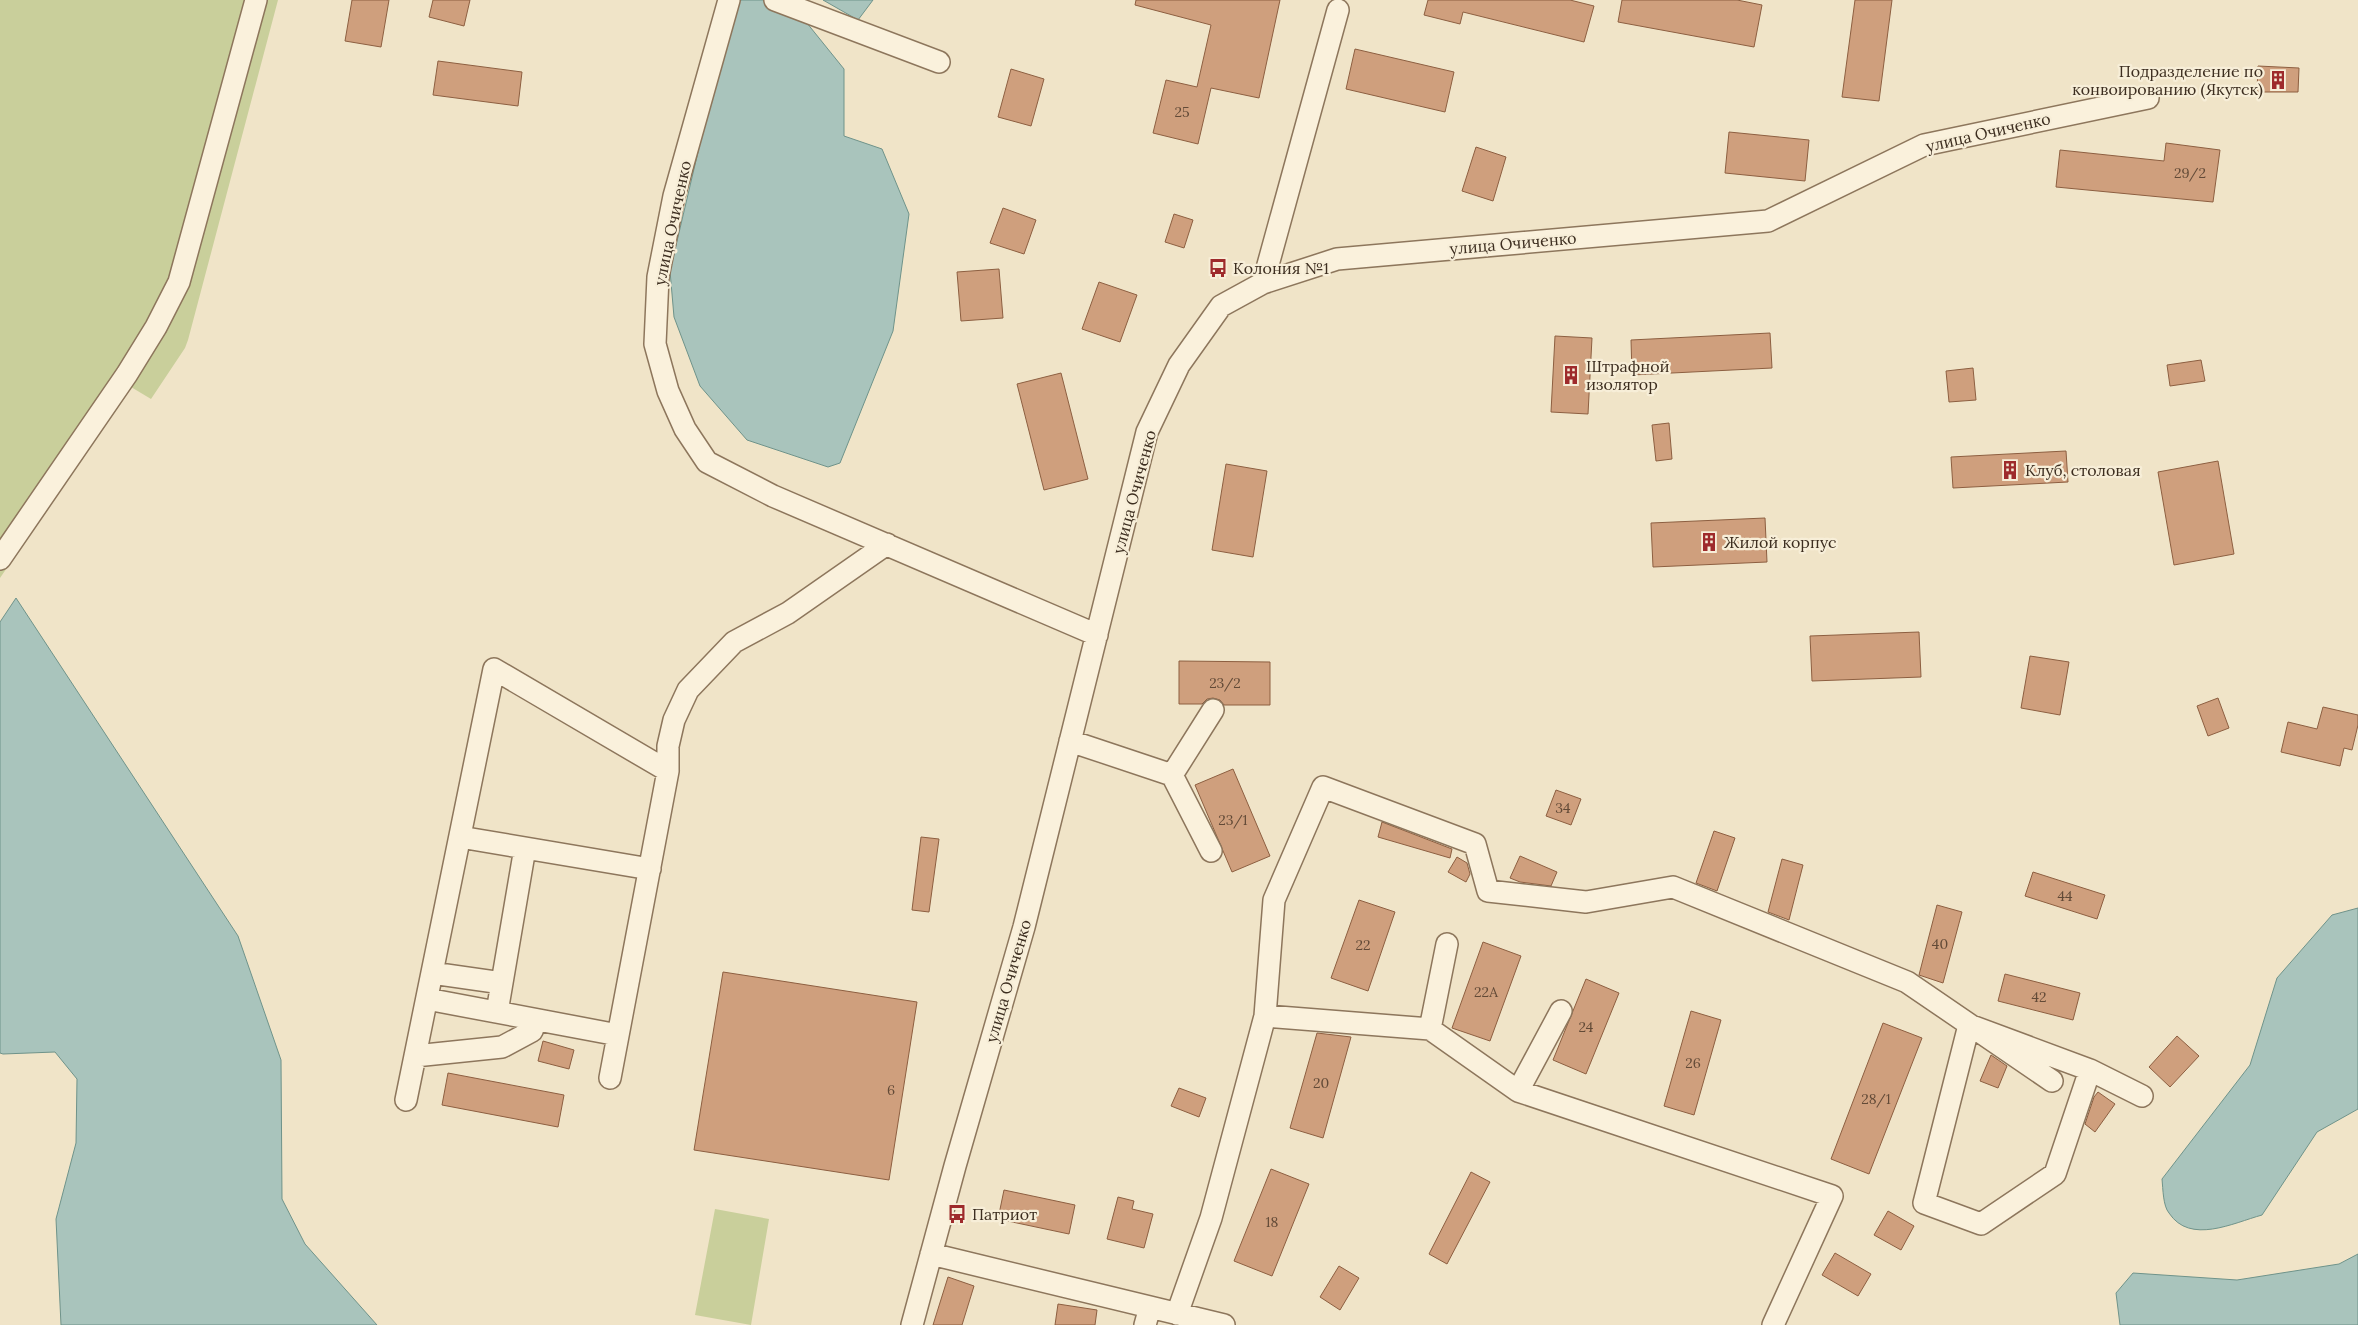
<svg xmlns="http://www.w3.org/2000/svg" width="2358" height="1325" viewBox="0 0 2358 1325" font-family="Lora,serif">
  <rect width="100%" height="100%" fill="#f0e4c8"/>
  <!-- green -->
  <path fill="#c9cf9b" d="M0,0H278L188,340L185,348L151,399L131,387L0,578Z
    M715,1209L769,1219L751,1325L695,1315Z"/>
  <!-- water -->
  <path fill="#a9c4bc" stroke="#6f938a" d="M742,0H767L794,7L844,69V136L882,149L909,214L893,331L840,463L828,467L747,440L700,386L674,317L670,271L733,3Z
    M823,0H873L858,20Z
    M16,598L238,936L281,1060L282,1199L305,1244L377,1325H61L56,1219L76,1143L77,1079L55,1052L3,1054L0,1053V622Z
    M2358,908V1109L2317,1132L2262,1215C2233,1223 2190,1245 2169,1213C2163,1206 2163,1189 2162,1179L2250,1065L2277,978L2332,915Z
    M2358,1254V1325H2120L2116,1293L2133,1273L2237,1280L2339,1264Z"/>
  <!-- building -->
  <path fill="#cf9f7d" stroke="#8d5f41" d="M352,0H389L381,47L345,41Z
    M433,0H470L464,26L429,17Z
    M1136,0H1280L1259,98L1211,88L1198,144L1153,133L1166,80L1197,87L1211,25L1135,5Z
    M1428,0H1570L1594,6L1584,42L1463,12L1460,24L1424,15Z
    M1622,0H1737L1762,5L1754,47L1618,22Z
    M1855,0H1892L1879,101L1842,97Z
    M1355,49L1454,72L1445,112L1346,89Z
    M438,61L522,72L518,106L433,95Z
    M2258,66L2299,68L2298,92H2257Z
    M1011,69L1044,79L1031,126L998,117Z
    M1729,132L1809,140L1805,181L1725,173Z
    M2166,143L2220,150L2213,202L2056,187L2060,150L2164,161Z
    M1476,147L1506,157L1493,201L1462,191Z
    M1003,208L1036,220L1024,254L990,243Z
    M1174,214L1193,220L1184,248L1165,242Z
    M999,269L1003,318L961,321L957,272Z
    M1099,282L1137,295L1120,342L1082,329Z
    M1770,333L1772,368L1632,375L1631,340Z
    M1555,336L1592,338L1588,414L1551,412Z
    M2201,360L2205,381L2170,386L2167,365Z
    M1973,368L1976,400L1949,402L1946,371Z
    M1061,373L1088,479L1044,490L1017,384Z
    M1669,423L1672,459L1656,461L1652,425Z
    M2066,451L2068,482L1953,488L1951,457Z
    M2218,461L2234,554L2174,565L2158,472Z
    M1226,464L1267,471L1253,557L1212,550Z
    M1765,518L1767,562L1653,567L1651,523Z
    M1919,632L1921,677L1812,681L1810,636Z
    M2030,656L2069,662L2060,715L2021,708Z
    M1179,661L1270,662V705H1224L1220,700L1213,698L1207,699L1202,704H1179Z
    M2218,698L2229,728L2208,736L2197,706Z
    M2323,707L2358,715V725L2352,750L2344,748L2340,766L2281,752L2288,722L2317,729Z
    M1233,769L1270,856L1232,872L1195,785Z
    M1556,790L1581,799L1571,825L1546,816Z
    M1382,822L1452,849L1450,858L1378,837Z
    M1714,831L1735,838L1717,891L1696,883Z
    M921,837L939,839L929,912L912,910Z
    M1520,856L1557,872L1551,886L1520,882L1510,878Z
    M1457,857L1467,863L1470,874L1466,882L1448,872Z
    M1782,859L1803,865L1789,920L1768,912Z
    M2033,872L2105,895L2097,919L2025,896Z
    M1359,900L1395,912L1368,991L1331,978Z
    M1937,905L1962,912L1943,983L1919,975Z
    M1483,942L1521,956L1490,1041L1452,1028Z
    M723,972L917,1002L889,1180L694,1150Z
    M2005,974L2080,993L2073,1020L1998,1001Z
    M1586,979L1619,993L1586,1074L1553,1060Z
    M1691,1011L1721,1020L1694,1115L1664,1106Z
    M1883,1023L1922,1038L1869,1174L1831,1159Z
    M1317,1033L1351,1037L1323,1138L1290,1128Z
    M2177,1036L2199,1056L2170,1087L2149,1067Z
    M543,1041L574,1050L569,1069L538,1061Z
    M1991,1055L2007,1066L1998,1088L1980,1081Z
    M448,1073L564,1095L558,1127L442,1105Z
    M1179,1088L1206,1098L1199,1117L1171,1106Z
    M2098,1092L2115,1104L2095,1132L2085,1124L2094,1097Z
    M1271,1169L1309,1184L1272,1276L1234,1261Z
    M1471,1172L1490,1182L1447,1264L1429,1254Z
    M1004,1190L1075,1205L1069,1234L998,1219Z
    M1118,1197L1134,1201L1132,1209L1153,1214L1144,1248L1107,1239Z
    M1888,1211L1914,1226L1901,1250L1874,1235Z
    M1835,1253L1871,1274L1858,1296L1822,1275Z
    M1339,1266L1359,1278L1340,1310L1320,1297Z
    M948,1277L974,1286L962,1325H933Z
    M1058,1304L1097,1310L1095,1325H1055Z"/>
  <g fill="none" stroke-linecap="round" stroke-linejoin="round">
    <!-- minor casing -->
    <g stroke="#8d765c" stroke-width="24">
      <path id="minor" d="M729,0L674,196L658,277L655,344L668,391L685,429L707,462L773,496L1097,635
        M775,0L939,62
        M1263,283L1338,10
        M0,559L127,374L156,327L179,282L256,0
        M1070,741L1172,775L1211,851
        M668,771V746L674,720L688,690L734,642L788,613L887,544
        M1172,775L1213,710
        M460,837L650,869
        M432,973L502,983
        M427,999L618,1035
        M497,1012L525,848
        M1265,1016L1430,1029L1447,944
        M1969,1025L2090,1070L2055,1174L1981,1224L1924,1203Z
        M1430,1029L1518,1091L1561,1011
        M415,1056L502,1047L532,1031L536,1020
        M2090,1070L2142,1096
        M1518,1091L1832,1196L1773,1325
        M406,1100L494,669L668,771L610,1078
        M931,1254L1224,1325
        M1177,1314L1211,1218L1265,1016L1274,900L1323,787L1475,844L1488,891L1586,902L1673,887L1907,982L2052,1081
        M912,1325L955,1166L1024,927L1147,432L1179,365L1221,306L1263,283L1337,259L1768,221L1924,145L2148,98
        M1145,1325L1150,1307"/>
    </g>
    <!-- minor -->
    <use href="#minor" stroke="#faf1dc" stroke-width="21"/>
  </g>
  <!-- icons -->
  <defs>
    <g id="building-bare" transform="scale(1.5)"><path d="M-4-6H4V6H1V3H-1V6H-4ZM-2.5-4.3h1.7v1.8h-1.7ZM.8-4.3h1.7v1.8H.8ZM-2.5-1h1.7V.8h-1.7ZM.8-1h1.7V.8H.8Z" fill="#9e2a2b" stroke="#f7eed8" stroke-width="2.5" paint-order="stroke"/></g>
    <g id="bus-bare" transform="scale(1.5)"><path d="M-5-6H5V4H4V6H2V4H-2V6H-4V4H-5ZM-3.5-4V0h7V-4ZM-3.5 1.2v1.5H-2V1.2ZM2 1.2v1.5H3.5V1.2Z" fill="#9e2a2b" stroke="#f7eed8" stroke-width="2.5" paint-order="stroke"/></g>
  </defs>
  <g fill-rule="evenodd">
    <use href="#building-bare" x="2278" y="80"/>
    <use href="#bus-bare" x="1218" y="268"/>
    <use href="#building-bare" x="1571" y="375"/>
    <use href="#building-bare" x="2010" y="470"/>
    <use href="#building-bare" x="1709" y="542"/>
    <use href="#bus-bare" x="957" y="1214"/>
  </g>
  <g text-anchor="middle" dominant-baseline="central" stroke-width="4.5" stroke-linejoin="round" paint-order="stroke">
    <!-- number labels -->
    <g font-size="14" fill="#624a37">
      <text x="1182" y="112">25</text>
      <text x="2190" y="173">29/2</text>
      <text x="1225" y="683">23/2</text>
      <text x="1563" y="808">34</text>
      <text x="1233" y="820">23/1</text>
      <text x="2065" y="896">44</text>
      <text x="1940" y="944">40</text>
      <text x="1363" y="945">22</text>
      <text x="1486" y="992">22А</text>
      <text x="2039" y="997">42</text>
      <text x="1586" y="1027">24</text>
      <text x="1693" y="1063">26</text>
      <text x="1321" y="1083">20</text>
      <text x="891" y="1090">6</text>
      <text x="1876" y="1099">28/1</text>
      <text x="1272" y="1222">18</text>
    </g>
    <!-- poi labels -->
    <g font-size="16" fill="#3d2e20" stroke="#f7eed8" text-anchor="start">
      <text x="2263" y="71" text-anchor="end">Подразделение по<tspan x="2263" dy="18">конвоированию (Якутск)</tspan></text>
      <text x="1233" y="268">Колония №1</text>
      <text x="1586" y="366">Штрафной<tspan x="1586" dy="18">изолятор</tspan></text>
      <text x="2025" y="470">Клуб, столовая</text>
      <text x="1724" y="542">Жилой корпус</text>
      <text x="972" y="1214">Патриот</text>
    </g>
    <!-- street labels -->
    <g font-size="16" fill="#3d2e20" stroke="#f7eed8">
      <text transform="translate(1988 132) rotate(-13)">улица Очиченко</text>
      <text transform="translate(672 223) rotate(-78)">улица Очиченко</text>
      <text transform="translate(1513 243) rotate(-5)">улица Очиченко</text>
      <text transform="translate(1134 492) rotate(-75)">улица Очиченко</text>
      <text transform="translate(1008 981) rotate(-74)">улица Очиченко</text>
    </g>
  </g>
</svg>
